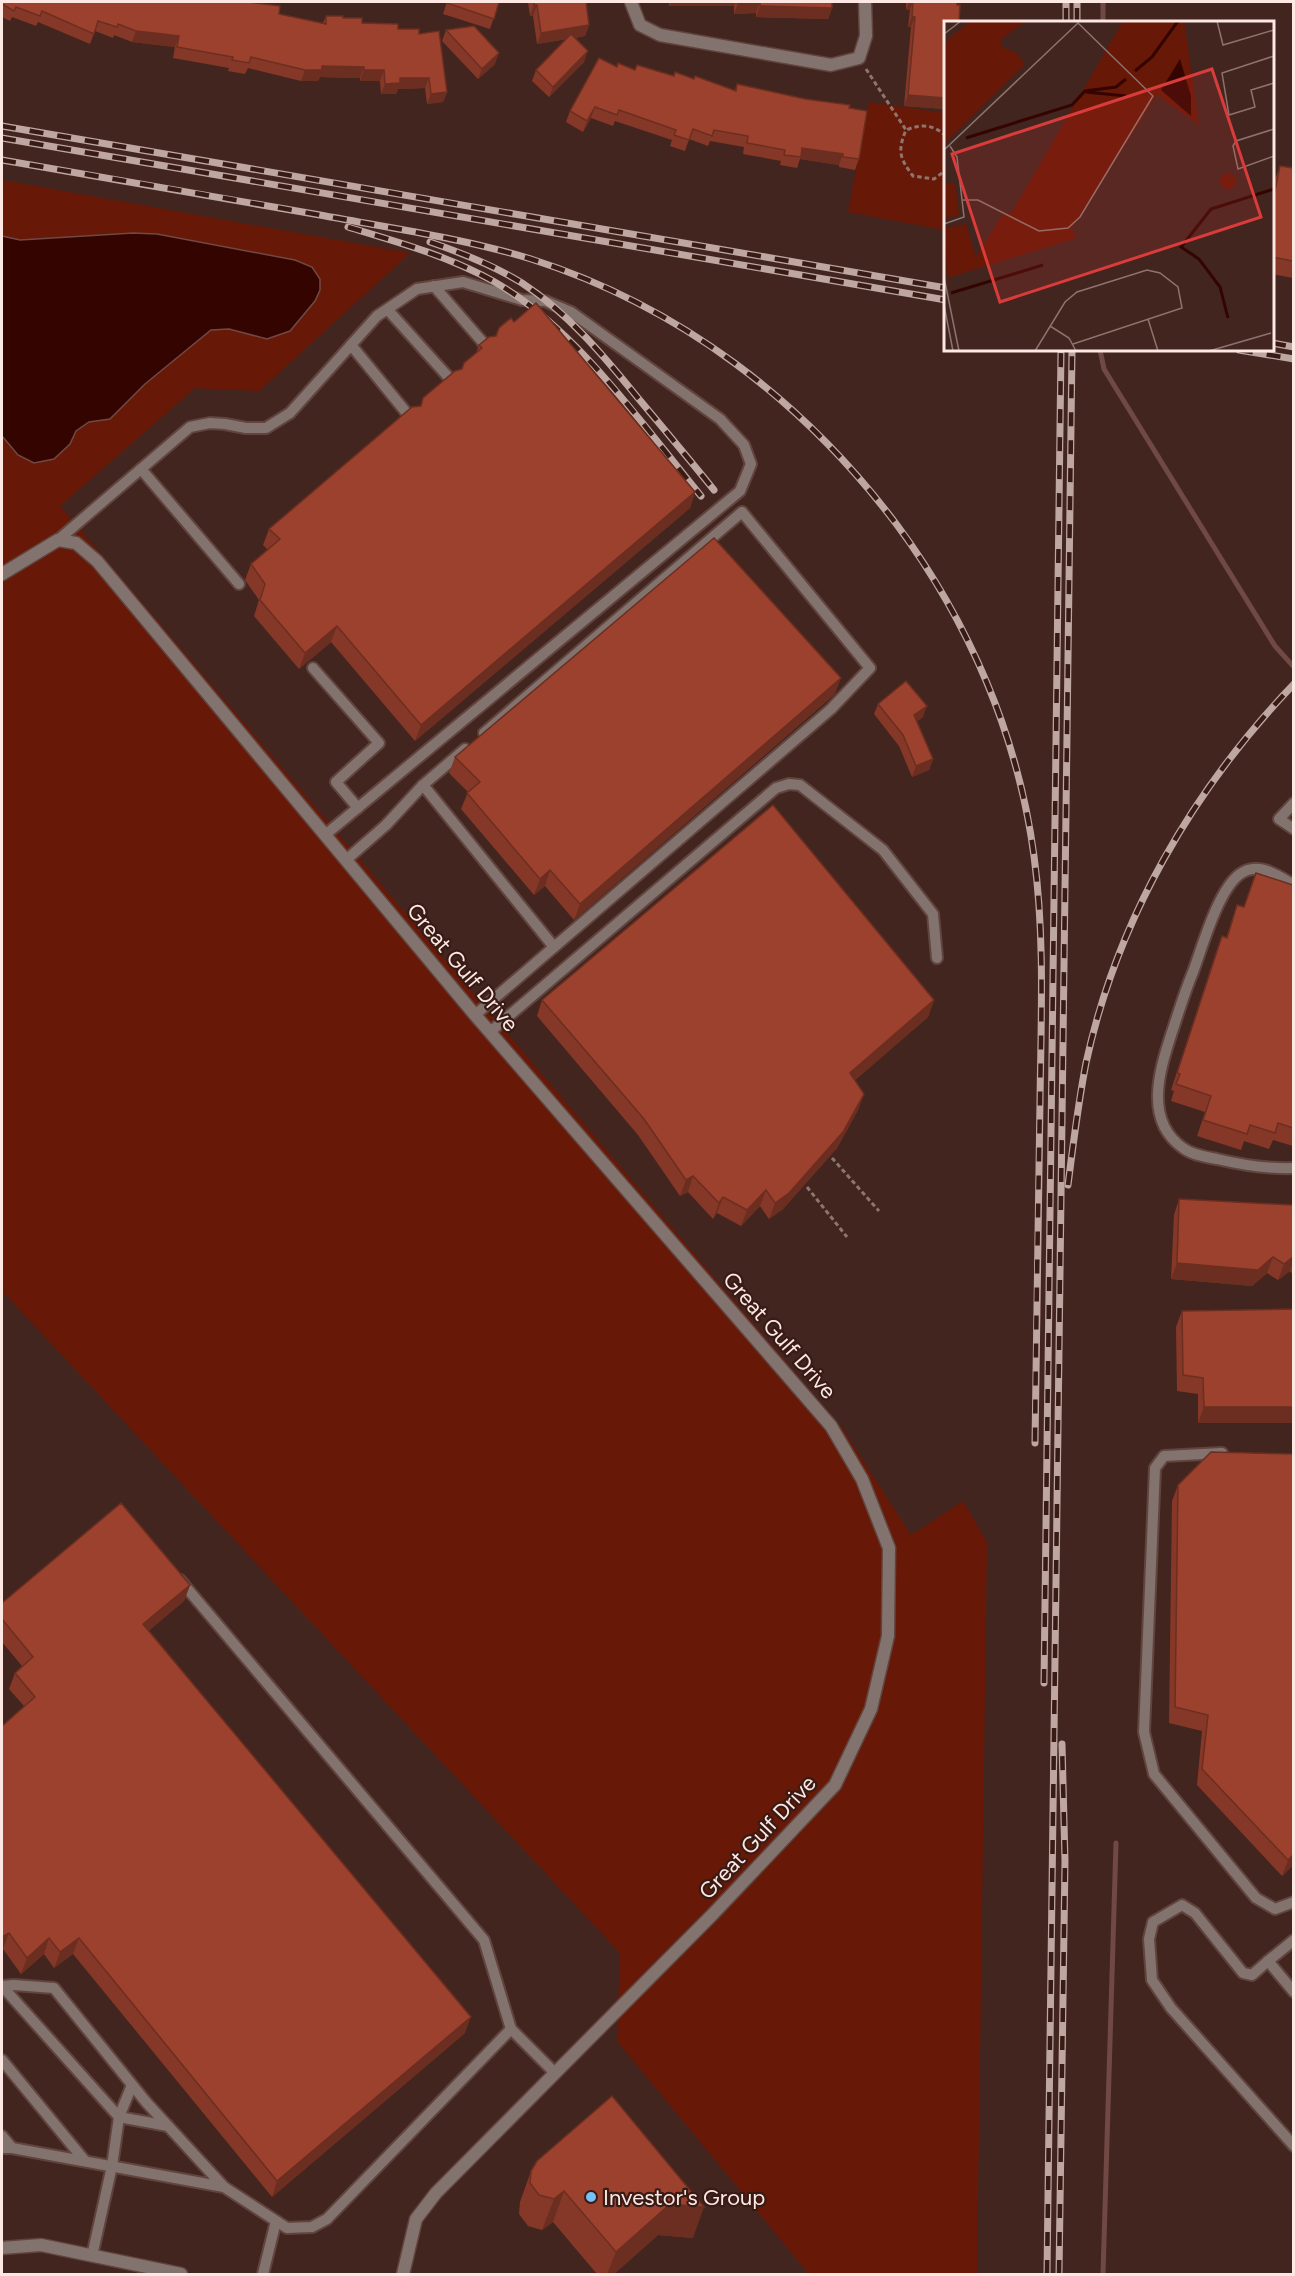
<svg xmlns="http://www.w3.org/2000/svg" width="1295" height="2276" viewBox="0 0 1295 2276" font-family="Figtree,sans-serif">
	<style>
		.green { fill: #681806 }
		.water { fill: #340500; stroke: #704944; stroke-width: 1.5 }
		.lines { fill: none; stroke-linecap: round; stroke-linejoin: round }
		.stream { stroke: #704944; stroke-width: 5 }
		.lane-casing { stroke: #61443e; stroke-width: 14 }
		.street-casing { stroke: #61443e; stroke-width: 15 }
		.path { stroke: #8f756f; stroke-width: 3; stroke-dasharray: 4.5 3; stroke-linecap: butt }
		.lane { stroke: #83736f; stroke-width: 10 }
		.street { stroke: #83736f; stroke-width: 12 }
		.rail-casing { stroke: #bfa7a1; stroke-width: 7 }
		.rail { stroke: #381b15; stroke-width: 4.5; stroke-dasharray: 14; stroke-linecap: butt }
		.wall { fill: #853827 }
		.shaded-wall { fill: #6c2e20 }
		.building { fill: #9b412d; stroke: #6c2e20; stroke-width: 1.5 }
		.poi-dot { fill: #78bff7; stroke: #381b15; stroke-width: 2 }
		.labels { text-anchor: middle; stroke-width: 4.5; stroke-linejoin: round; paint-order: stroke }
		.street-label { font-size: 22px; fill: #fde8e3; stroke: #381b15 }
		.poi-label { font-size: 22px; fill: #fde8e3; stroke: #381b15; text-anchor: start }
		.inset-river { fill: none; stroke: #340500; stroke-width: 3 }
		.inset-road { fill: none; stroke: #8d736d; stroke-width: 1.5 }
		.view { fill: #da3b3b; fill-opacity: 0.15; stroke: #da3b3b; stroke-width: 3 }
		.inset-edge { fill: none; stroke: #fde8e3; stroke-width: 3 }
	</style>
	<rect width="100%" height="100%" fill="#43251f"/>
	<g class="green">
		<path d="M869,102L945,113V230L848,212Z"/>
		<path d="M2,180L410,253L259,391L195,388L60,506L842,1428L911,1535L963,1501L987,1542L977,2274H809L617,2041L620,1953L2,1291Z"/>
	</g>
	<path class="water" d="M133,233L157,234L295,260L312,267L320,279V290L315,301L290,331L267,339L229,329L211,330L145,384L110,419L89,422L76,431L70,444L54,459L34,463L18,455L2,436V236L20,240Z"/>
	<g class="lines">
		<g class="stream">
			<path d="M1103,2V22"/>
			<path d="M1100,350L1104,369L1275,646L1294,667"/>
			<path d="M1103,2274L1116,1843"/>
		</g>
		<defs>
			<g id="lane">
				<path d="M434,286L486,346"/>
				<path d="M388,310L451,380"/>
				<path d="M351,345L410,417"/>
				<path d="M141,469L239,584"/>
				<path d="M58,540L190,427L210,423L225,424L246,428H266L290,413L377,316L417,289L463,282L522,300L545,301L571,312L720,419L744,445L751,464L740,491L325,835"/>
				<path d="M313,668L379,743L336,782L358,808"/>
				<path d="M423,785L554,947"/>
				<path d="M1294,803L1279,819L1294,829"/>
				<path d="M346,860L386,825L423,785L465,749"/>
				<path d="M1294,885C1277,875 1258,861 1240,874C1218,890 1203,945 1193,972C1185,991 1179,1011 1172,1032C1160,1069 1143,1120 1183,1148C1192,1155 1206,1157 1217,1159C1242,1165 1268,1169 1294,1168"/>
				<path d="M475,1015L831,709L870,668L742,512L484,733"/>
				<path d="M490,1032L776,788L789,784L800,785L883,850L933,914L937,958"/>
				<path d="M1222,1453L1164,1456L1155,1468L1144,1732L1154,1774L1256,1898L1275,1909L1294,1902"/>
				<path d="M180,1580L484,1940L511,2029"/>
				<path d="M1294,1940L1268,1961L1294,1992"/>
				<path d="M1268,1961L1252,1975L1243,1973L1195,1913L1182,1905L1153,1922L1149,1939L1152,1980L1171,2008L1294,2146"/>
				<path d="M2,1986L14,1985L54,1988L146,2102L224,2187L12,2148H2"/>
				<path d="M2,1986L119,2117L112,2166L92,2256"/>
				<path d="M2,2060L85,2161"/>
				<path d="M132,2085L119,2117L168,2126"/>
				<path d="M2,2136L12,2148"/>
				<path d="M224,2187L287,2228L312,2227L327,2219L511,2029L555,2073"/>
				<path d="M263,2274L276,2221"/>
			</g>
			<g id="street">
				<path d="M631,2L640,25L660,35L831,65L859,58L866,36L865,2"/>
				<path d="M2,574L58,540L76,543L97,561L475,1015L831,1426L862,1479L889,1548L888,1636L871,1709L835,1785L713,1914L436,2193L416,2219L403,2274"/>
				<path d="M2,2248L41,2245L181,2274"/>
			</g>
		</defs>
		<use href="#lane" class="lane-casing"/>
		<use href="#street" class="street-casing"/>
		<g class="path">
			<path d="M866,69L906,130"/>
			<path d="M946,136C933,124 921,124 906,130C897,151 900,159 913,176L934,179L946,170"/>
			<path d="M832,1158L879,1211"/>
			<path d="M807,1187L847,1237"/>
		</g>
		<use href="#lane" class="lane"/>
		<use href="#street" class="street"/>
		<defs>
			<g id="rail">
				<path d="M1066,22V2"/>
				<path d="M1077,22V2"/>
				<path d="M2,126L946,288"/>
				<path d="M2,138L946,300"/>
				<path d="M2,160C108,178 214,196 320,215C390,228 462,238 531,259C679,306 804,401 897,525C969,622 1018,736 1034,856C1045,937 1041,1019 1040,1101C1038,1215 1036,1329 1035,1443"/>
				<path d="M348,227C398,242 448,256 493,281C576,328 641,423 701,496"/>
				<path d="M430,242C462,253 493,265 522,283C568,313 604,356 638,398C664,429 689,459 714,490"/>
				<path d="M1272,343L1294,347"/>
				<path d="M1239,350L1294,359"/>
				<path d="M1068,1185C1073,1145 1078,1104 1086,1063C1117,920 1193,789 1294,684"/>
				<path d="M1044,1683L1061,350"/>
				<path d="M1047,2274L1072,350"/>
				<path d="M1059,2274L1065,1861L1062,1744"/>
			</g>
		</defs>
		<use href="#rail" class="rail-casing"/>
		<use href="#rail" class="rail"/>
	</g>
	<g class="wall">
		<path d="M2,2L279,14L323,23L326,16L343,18L362,23L419,34L447,92L443,102L427,104L425,88L398,89L396,94H381L380,81H360V78L320,77L318,81H301L248,68L245,74L228,71L229,68L173,58L175,47L132,42L114,35L113,38L95,31L90,44L38,22L36,26L12,17L10,21L2,17Z"/>
		<path d="M447,2H499L490,29L443,14Z"/>
		<path d="M528,2H588L586,6L589,25L585,36L575,38L584,62L549,97L532,81L536,70L567,39L537,44L533,16H530Z"/>
		<path d="M669,2H832V8L828,19L756,17V13L734,14V6H669Z"/>
		<path d="M906,2H957L945,22V109L904,106L911,27H908L910,10L906,9Z"/>
		<path d="M446,30L495,64L478,79L442,41Z"/>
		<path d="M617,67L694,79L735,91L737,84L849,108L859,159L855,170L839,167V165L800,159L797,168L780,165L781,161L743,154L744,147L710,141L708,146L689,139L685,151L670,146L672,140L615,121L613,126L591,118L583,132L566,122L570,111Z"/>
		<path d="M1280,166L1293,168V278L1272,274V190L1274,182Z"/>
		<path d="M514,322L695,492L690,508L415,741L331,642L299,669L254,616L259,600L245,580L251,564L268,550L263,545L269,529L420,406L423,398L462,369L476,353L479,345L496,336Z"/>
		<path d="M835,694L574,920L545,886L534,895L461,809L468,792L449,773L455,757Z"/>
		<path d="M878,704L923,717L917,721L933,759L929,770L912,777L899,746L874,714Z"/>
		<path d="M1293,885V1146L1273,1140L1269,1149L1244,1141L1241,1150L1197,1136L1205,1112L1171,1101L1174,1091L1171,1090L1216,952L1222,936L1226,938L1237,905L1244,907Z"/>
		<path d="M542,1000H934L928,1017L855,1080L864,1094L858,1110L837,1148L783,1209L769,1219L760,1206L741,1226L717,1213L713,1219L688,1192L680,1196L638,1135L537,1016Z"/>
		<path d="M1179,1199L1293,1205V1275L1290,1271L1278,1280L1267,1273L1252,1286L1171,1279L1174,1215Z"/>
		<path d="M1293,1309L1198,1423V1394L1177,1391L1176,1327L1182,1311Z"/>
		<path d="M1178,1485L1293,1865L1282,1876L1197,1785L1202,1731L1169,1723L1172,1501Z"/>
		<path d="M190,1585L184,1601L148,1631L465,2033L272,2197L73,1954L54,1968L44,1954L21,1974L3,1949L24,1706L9,1689L15,1673L22,1666L2,1642V1603Z"/>
		<path d="M531,2171L693,2238L658,2235L614,2274H597L553,2222L542,2230L528,2226L519,2214L520,2202Z"/>
	</g>
	<g class="shaded-wall">
		<path d="M671,2H735L734,6H669Z"/>
		<path d="M760,2L756,13L734,14L738,3Z"/>
		<path d="M909,2H913L910,10L906,9Z"/>
		<path d="M534,5H537L533,16H530Z"/>
		<path d="M760,6L832,8L828,19L756,17Z"/>
		<path d="M912,16L915,17L911,27H908Z"/>
		<path d="M589,25L585,36L537,44L541,33Z"/>
		<path d="M136,31L179,36L175,47L132,42Z"/>
		<path d="M588,51L584,62L549,97L553,87Z"/>
		<path d="M499,53L495,64L478,79L482,69Z"/>
		<path d="M322,66L364,67L360,78L320,77L318,81H301L305,70Z"/>
		<path d="M364,70H384L380,81H360Z"/>
		<path d="M400,78H429L425,88L398,89L396,94H381L385,84Z"/>
		<path d="M447,92L443,102L427,104L431,94Z"/>
		<path d="M908,95L945,98V109L904,106Z"/>
		<path d="M595,107L591,118L583,132L587,121Z"/>
		<path d="M802,148L843,154L839,165L800,159Z"/>
		<path d="M695,492L690,508L415,741L421,725Z"/>
		<path d="M337,626L331,642L299,669L305,653Z"/>
		<path d="M841,678L835,694L574,920L580,904Z"/>
		<path d="M927,706L923,717L911,726L914,715Z"/>
		<path d="M933,759L929,770L912,777L916,766Z"/>
		<path d="M550,870L545,886L534,895L540,879Z"/>
		<path d="M934,1000L928,1017L845,1089L850,1073Z"/>
		<path d="M864,1094L858,1110L837,1148L783,1209L769,1219L775,1203Z"/>
		<path d="M693,1176L688,1192L680,1196L686,1180Z"/>
		<path d="M766,1190L760,1206L741,1226L747,1210Z"/>
		<path d="M723,1197L717,1213L713,1219L719,1203Z"/>
		<path d="M1273,1257L1267,1273L1252,1286L1171,1279L1177,1263Z"/>
		<path d="M1293,1257V1261L1290,1271L1278,1280L1284,1264Z"/>
		<path d="M1204,1407H1293V1423H1198Z"/>
		<path d="M190,1585L184,1601L137,1641L143,1624Z"/>
		<path d="M1293,1855V1865L1282,1876L1288,1860Z"/>
		<path d="M9,1933L3,1949L2,1950V1937Z"/>
		<path d="M49,1938L44,1954L21,1974L27,1958Z"/>
		<path d="M79,1938L73,1954L54,1968L60,1952Z"/>
		<path d="M471,2017L465,2033L272,2197L277,2181Z"/>
		<path d="M564,2191L553,2222L542,2230L554,2199Z"/>
		<path d="M670,2204L704,2207L693,2238L658,2235L614,2274H607L616,2252Z"/>
	</g>
	<g class="building">
		<path d="M2,2H248L280,6L279,14L326,24V16H343V18H362V23L398,24V29H419V34L439,31L447,92L431,94L429,78H400V83L385,84L384,70H364V67L322,66V70H305L251,57L249,63L232,60L233,57L177,47L179,36L136,31L118,24L117,27L98,21L94,34L42,11L40,16L16,7L14,11L2,4Z"/>
		<path d="M447,2H499L494,19L447,3Z"/>
		<path d="M534,2H586L589,25L541,33L537,5H534Z"/>
		<path d="M738,2H832V8L760,6V2L738,3Z"/>
		<path d="M913,2H957V5H960L959,22H945V98L908,95L915,17L912,16Z"/>
		<path d="M474,26L499,53L482,69L446,30Z"/>
		<path d="M571,34L588,51L553,87L536,70Z"/>
		<path d="M599,58L617,67L618,63L635,70L637,65L674,76L675,72L694,79L695,76L736,91L737,84L805,99L850,105L849,108L867,111L859,159L843,157V154L802,148L801,157L784,155L785,150L747,143L748,136L714,130L712,136L693,129L689,140L674,135L676,130L619,110L617,115L595,107L587,121L570,111Z"/>
		<path d="M1280,166L1293,168V261L1272,257V205Z"/>
		<path d="M536,303L695,492L421,725L337,626L305,653L260,600L265,584L251,564L280,539L269,529L412,407L421,406L423,398L455,371L462,369L464,363L482,348L479,345L489,337L496,336L499,328L511,318L514,322Z"/>
		<path d="M714,538L841,678L580,904L550,870L540,879L467,793L480,782L455,757Z"/>
		<path d="M906,681L927,706L914,715L933,759L916,766L903,735L878,704Z"/>
		<path d="M773,805L934,1000L850,1073L864,1094L843,1132L789,1193L775,1203L766,1190L747,1210L723,1197L719,1203L693,1176L686,1180L644,1119L542,1000Z"/>
		<path d="M1256,873L1293,885V1128L1278,1123L1275,1133L1250,1125L1247,1134L1203,1120L1211,1096L1176,1084L1180,1074L1177,1073L1222,936L1227,938L1237,905L1244,907Z"/>
		<path d="M1179,1199L1293,1205V1257L1284,1264L1273,1257L1258,1270L1177,1263Z"/>
		<path d="M1293,1309V1407H1204L1203,1378L1183,1375L1182,1311Z"/>
		<path d="M1211,1452L1293,1454V1855L1288,1860L1202,1769L1208,1715L1175,1707L1178,1485Z"/>
		<path d="M121,1503L190,1585L143,1624L471,2017L277,2181L79,1938L60,1952L49,1938L27,1958L9,1933L2,1937V1726L35,1697L15,1673L33,1657L2,1619V1603Z"/>
		<path d="M612,2096L704,2207L670,2204L616,2252L564,2191L554,2199L539,2195L530,2183L531,2171L537,2161Z"/>
	</g>
	<circle class="poi-dot" cx="591" cy="2197" r="6"/>
	<g class="labels">
		<g class="street-label">
			<text transform="translate(463 967) rotate(50)" y="8">Great Gulf Drive</text>
			<text transform="translate(780 1335) rotate(49)" y="8">Great Gulf Drive</text>
			<text transform="translate(757 1837) rotate(-47)" y="8">Great Gulf Drive</text>
		</g>
		<g class="poi-label">
			<text x="603" y="2205">Investor's Group</text>
		</g>
	</g>
	<g transform="translate(944 21)">
		<rect width="330" height="330" fill="#43251f"/>
		<path d="M26,0H83L58,17L57,26L71,31L81,43L0,123V22ZM179,0H240L255,104L213,74L127,209L132,214L129,218L3,257L0,207L22,203L32,236L58,194L68,191ZM276 160a8 8 0 1 1 16 0a8 8 0 1 1-16 0ZM11,162L15,194L0,197V163Z" fill="#681806"/>
		<path d="M236,38L247,75V95L217,69Z" fill="#340500"/>
		<path class="inset-river" d="M191,50L208,36L234,0M142,71L182,75M22,117L128,84L141,70L172,66L182,58M7,272L99,244M284,297L276,266L255,238L237,226L267,188L330,168"/>
		<path class="inset-road" d="M273,0L279,24L330,9M0,13L17,0M330,35L278,52L285,94L311,86L307,69L330,62M330,108L292,120L289,125L294,148L330,135M0,129L134,2L209,75L136,196L124,207L95,210L34,179H19M0,203L20,196L13,136L6,125M0,256L15,330M0,284L9,330M204,298L214,330M106,305L125,317L132,330M91,330L121,281L133,271L203,249L216,252L234,266L238,287L129,323M265,330L327,312"/>
		<path class="view" d="M268,48L317,196L56,281L8,133Z"/>
		<rect width="330" height="330" class="inset-edge"/>
	</g>
	<rect width="1295" height="2276" fill="none" stroke="#fde8e3" stroke-width="6"/>
</svg>
